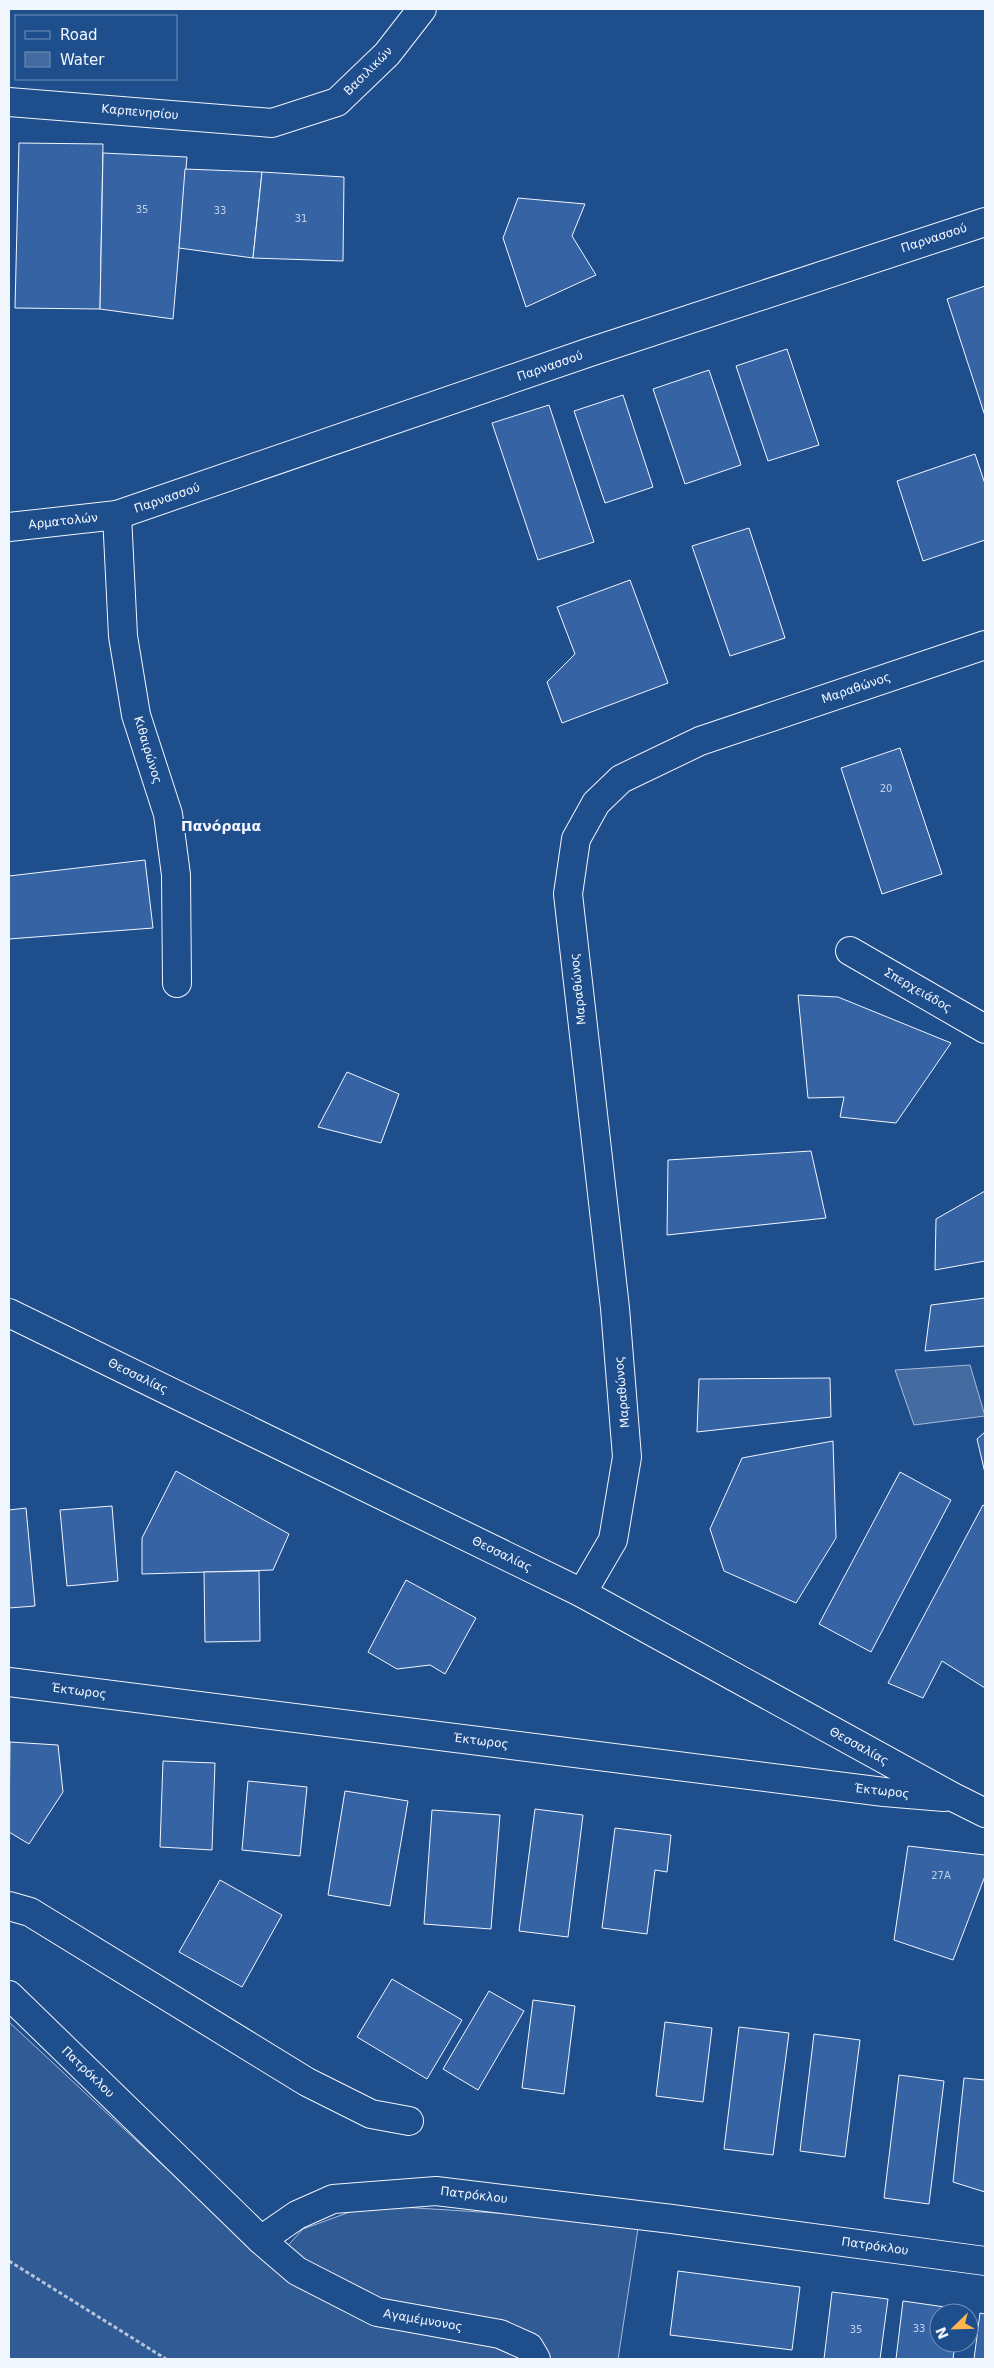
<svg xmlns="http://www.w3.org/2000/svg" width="994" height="2368" viewBox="0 0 994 2368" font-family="'DejaVu Sans',sans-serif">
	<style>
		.built { fill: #305b95; stroke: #a8bbd7 }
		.water { fill: #446ba0; stroke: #a8bbd7 }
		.building { fill: #3563a3; stroke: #f2f6ff }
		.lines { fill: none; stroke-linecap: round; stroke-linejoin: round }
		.street-casing { stroke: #f2f6ff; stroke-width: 30 }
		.path { stroke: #b3c4dc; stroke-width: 3; stroke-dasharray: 4 2.5; stroke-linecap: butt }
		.street { stroke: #1f4e8c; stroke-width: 28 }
		.labels { text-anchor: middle; stroke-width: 4; stroke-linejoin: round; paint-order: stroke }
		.number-label { font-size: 10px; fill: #c3d1e8 }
		.street-label { font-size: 12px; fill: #f2f6ff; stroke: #1f4e8c }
		.neighbourhood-label { font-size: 14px; font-weight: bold; fill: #f2f6ff; stroke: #1f4e8c }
	</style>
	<rect width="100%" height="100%" fill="#1f4e8c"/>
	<path class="built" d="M9,2022L270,2265L303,2229L369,2205L639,2222L618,2359H9Z"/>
	<path class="water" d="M970,1365L985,1416L914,1425L895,1370Z"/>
	<g class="building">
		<path d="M19,143L103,144L100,309L15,308Z"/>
		<path d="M103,153L187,157L173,319L100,309Z"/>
		<path d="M185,169L262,172L253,258L179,248Z"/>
		<path d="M262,172L344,177L343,261L253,258Z"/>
		<path d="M518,198L585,204L572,236L596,275L526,307L503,238Z"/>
		<path d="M985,286V416L947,299Z"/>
		<path d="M787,349L819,445L768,461L736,366Z"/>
		<path d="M709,370L741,465L685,484L653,389Z"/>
		<path d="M623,395L653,487L605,503L574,411Z"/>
		<path d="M549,405L594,542L538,560L492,423Z"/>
		<path d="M975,454L985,484V540L923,561L897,481Z"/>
		<path d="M749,528L785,638L730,656L692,546Z"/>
		<path d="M630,580L668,683L562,723L547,682L575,654L557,607Z"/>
		<path d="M900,748L942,874L882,894L841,768Z"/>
		<path d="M145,860L153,928L9,939V876Z"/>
		<path d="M798,995L838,997L951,1043L896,1123L840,1117L844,1097L808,1098Z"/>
		<path d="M347,1072L399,1094L381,1143L318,1127Z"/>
		<path d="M811,1151L826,1218L667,1235L668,1160Z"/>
		<path d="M985,1191V1261L935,1270L936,1219Z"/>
		<path d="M985,1298V1346L925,1351L931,1305Z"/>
		<path d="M830,1378L831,1417L697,1432L699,1379Z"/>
		<path d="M985,1432V1473L977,1439Z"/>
		<path d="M833,1441L836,1538L796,1603L724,1571L710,1529L742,1458Z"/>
		<path d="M176,1471L289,1534L273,1570L142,1574V1538Z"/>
		<path d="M900,1472L951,1500L871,1652L819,1624Z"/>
		<path d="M983,1505L985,1506V1688L942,1661L923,1698L888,1683Z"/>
		<path d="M112,1506L118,1581L67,1586L60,1510Z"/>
		<path d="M26,1508L35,1606L9,1608V1510Z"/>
		<path d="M259,1571L260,1641L205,1642L204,1572Z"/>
		<path d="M406,1580L476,1618L445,1674L430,1665L397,1669L368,1652Z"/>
		<path d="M10,1742L58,1745L63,1792L29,1844L9,1832Z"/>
		<path d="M163,1761L215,1763L212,1850L160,1847Z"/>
		<path d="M248,1781L307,1787L300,1856L242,1850Z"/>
		<path d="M345,1791L408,1801L390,1906L328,1895Z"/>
		<path d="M535,1809L583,1815L568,1937L519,1931Z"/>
		<path d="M432,1810L500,1815L491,1929L424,1924Z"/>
		<path d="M615,1828L671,1835L667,1872L655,1870L647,1934L602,1928Z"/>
		<path d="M908,1846L985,1855V1876L953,1960L894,1940Z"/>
		<path d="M220,1880L282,1915L242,1987L179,1952Z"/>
		<path d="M392,1979L462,2020L427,2079L357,2037Z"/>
		<path d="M489,1991L524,2011L478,2090L443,2069Z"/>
		<path d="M533,2000L575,2006L564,2094L522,2088Z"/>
		<path d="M665,2022L712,2028L703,2102L656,2096Z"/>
		<path d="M739,2027L789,2033L773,2155L724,2149Z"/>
		<path d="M814,2034L860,2040L845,2157L800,2151Z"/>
		<path d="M899,2075L944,2081L929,2204L884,2198Z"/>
		<path d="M964,2078L985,2080V2192L953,2182Z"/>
		<path d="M678,2271L800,2287L792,2350L670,2335Z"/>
		<path d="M832,2292L888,2299L880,2359H824Z"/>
		<path d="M903,2301L959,2309V2313H939V2343H955L953,2359H896Z"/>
		<path d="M980,2313L985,2314V2359H974Z"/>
	</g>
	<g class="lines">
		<defs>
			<g id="street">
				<path d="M9,102L272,123L337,102L387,54L422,9"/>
				<path d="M117,515L123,636L136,715L168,814L176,875L177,983"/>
				<path d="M9,527L117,515L590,352L985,222"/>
				<path d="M850,951L985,1029"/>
				<path d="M9,1313L582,1593L953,1797L985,1813"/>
				<path d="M582,1593L613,1540L627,1457L615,1308L568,894L576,839L596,803L621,779L700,741L985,645"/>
				<path d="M9,1682L884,1792L944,1797"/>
				<path d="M9,1906L30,1912L307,2082L371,2114L409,2121"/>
				<path d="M9,1995L261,2240L297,2271L377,2312L500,2334L529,2347L536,2359"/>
				<path d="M261,2240L297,2215L333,2199L436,2191L672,2219L985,2261"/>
			</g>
		</defs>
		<use href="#street" class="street-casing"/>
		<path class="path" d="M9,2261L166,2359"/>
		<use href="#street" class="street"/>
	</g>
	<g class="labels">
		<g class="number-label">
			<text x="142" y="213">35</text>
			<text x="220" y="214">33</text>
			<text x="301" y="222">31</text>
			<text x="886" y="792">20</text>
			<text x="941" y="1879">27Α</text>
			<text x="919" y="2332">33</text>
			<text x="856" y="2333">35</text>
		</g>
		<g class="street-label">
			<text transform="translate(368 71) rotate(-45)" y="4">Βασιλικών</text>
			<text transform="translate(140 112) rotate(5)" y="4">Καρπενησίου</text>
			<text transform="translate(934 238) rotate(-18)" y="4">Παρνασσού</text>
			<text transform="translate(550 366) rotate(-19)" y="4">Παρνασσού</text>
			<text transform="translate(167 498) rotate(-19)" y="4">Παρνασσού</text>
			<text transform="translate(63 521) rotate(-6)" y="4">Αρματολών</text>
			<text transform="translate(856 688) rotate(-19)" y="4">Μαραθώνος</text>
			<text transform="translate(148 750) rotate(73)" y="4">Κιθαιρώνος</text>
			<text transform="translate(578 989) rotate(-96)" y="4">Μαραθώνος</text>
			<text transform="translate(918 990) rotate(30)" y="4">Σπερχειάδος</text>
			<text transform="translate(138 1376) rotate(26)" y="4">Θεσσαλίας</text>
			<text transform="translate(622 1392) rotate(-95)" y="4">Μαραθώνος</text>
			<text transform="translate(502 1554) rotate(26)" y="4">Θεσσαλίας</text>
			<text transform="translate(79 1691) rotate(7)" y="4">Έκτωρος</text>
			<text transform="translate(481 1741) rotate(7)" y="4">Έκτωρος</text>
			<text transform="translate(859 1746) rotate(29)" y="4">Θεσσαλίας</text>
			<text transform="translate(882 1791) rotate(6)" y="4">Έκτωρος</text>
			<text transform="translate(88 2072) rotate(44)" y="4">Πατρόκλου</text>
			<text transform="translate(474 2195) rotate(7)" y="4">Πατρόκλου</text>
			<text transform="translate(875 2246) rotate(8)" y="4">Πατρόκλου</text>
			<text transform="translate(423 2320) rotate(10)" y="4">Αγαμέμνονος</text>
		</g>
		<g class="neighbourhood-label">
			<text x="221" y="831">Πανόραμα</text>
		</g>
	</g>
	<rect width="994" height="2368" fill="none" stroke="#f2f6ff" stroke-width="20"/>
	<rect x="15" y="15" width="162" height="65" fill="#1f4e8c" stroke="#7391ba"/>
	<rect x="25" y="31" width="25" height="8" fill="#1f4e8c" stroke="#7391ba"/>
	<text x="60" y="40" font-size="15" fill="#f2f6ff">Road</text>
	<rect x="25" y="52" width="25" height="15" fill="#446ba0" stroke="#7391ba"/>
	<text x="60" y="65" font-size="15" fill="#f2f6ff">Water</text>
	<g transform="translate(954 2328) rotate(247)"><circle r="24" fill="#1f4e8c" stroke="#7391ba"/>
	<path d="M0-4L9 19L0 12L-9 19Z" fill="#ffb74d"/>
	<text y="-8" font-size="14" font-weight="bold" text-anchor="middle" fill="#f2f6ff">N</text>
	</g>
</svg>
